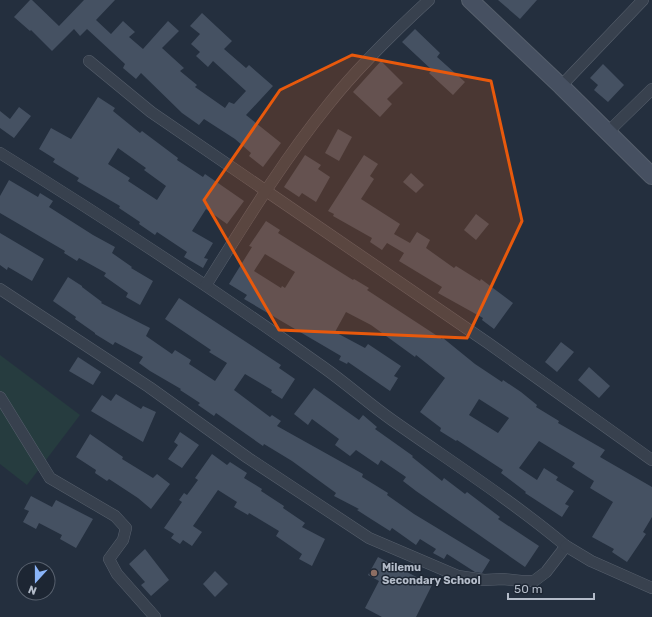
<svg xmlns="http://www.w3.org/2000/svg" width="652" height="617" viewBox="0 0 652 617" font-family="Rubik,sans-serif">
	<style>
		.green { fill: #263c3f }
		.building { fill: #455162; fill-rule: evenodd }
		.lines { fill: none; stroke-linecap: round; stroke-linejoin: round }
		.street-casing { stroke: #565f6c; stroke-width: 12 }
		.secondary-casing { stroke: #565f6c; stroke-width: 18 }
		.street { stroke: #38414e; stroke-width: 11 }
		.secondary { stroke: #465061; stroke-width: 16 }
		.marked { fill: #e8590c; fill-opacity: 0.2; stroke: #e8590c; stroke-width: 3; stroke-linejoin: round }
		.education-dot { fill: #8d6e63; stroke: #1d2633; stroke-width: 1.5 }
		.labels { text-anchor: middle; stroke-width: 3; stroke-linejoin: round; paint-order: stroke }
		.poi-label { font-size: 11px; font-weight: bold; fill: #b4bcc9; stroke: #1d2633; text-anchor: start }
	</style>
	<rect width="100%" height="100%" fill="#242f3e"/>
	<path class="green" d="M0,355L80,415L27,485L0,464Z"/>
	<g class="building">
		<path d="M30,0H32L59,26L84,0H115L96,20L111,34L123,21L135,32L129,37L143,49L168,21L179,31L162,48L184,68L180,71L197,85L195,87L225,108L229,102L234,104L246,91L213,61L208,67L196,56L200,52L191,44L200,34L190,26L202,13L232,41L224,49L246,68L249,65L273,86L246,115L281,143L263,167L249,156L251,153L235,139L204,119L199,125L182,113L141,73L136,79L123,68L125,64L87,29L80,36L74,29L52,51L31,30L30,31L14,17Z"/>
		<path d="M498,0H537L520,19Z"/>
		<path d="M415,29L440,53L437,57L465,82L453,95L429,73L432,70L402,42Z"/>
		<path d="M381,61L403,83L387,99L392,104L380,117L353,92Z"/>
		<path d="M603,64L624,85L608,102L594,90L598,85L590,78Z"/>
		<path d="M98,97L115,108L113,111L140,133L142,131L178,158L177,160L203,177L205,174L244,201L227,224L206,209L192,231L213,243L204,258L208,259L203,268L184,257L187,252L157,232L155,235L139,224L140,222L119,208L120,206L77,181L79,178L53,162L55,159L39,149L51,128L71,139ZM118,148L146,168L144,170L166,186L157,200L128,181L130,178L108,164Z"/>
		<path d="M19,107L31,116L14,138L0,128V111L10,119Z"/>
		<path d="M338,129L352,137L339,161L325,153Z"/>
		<path d="M305,155L321,165L318,169L330,177L316,202L302,193L299,197L284,187Z"/>
		<path d="M364,155L378,164L370,176L374,179L361,199L400,224L394,234L410,243L417,232L430,240L426,248L454,268L456,266L480,281L481,279L513,303L494,329L482,320L483,318L438,293L442,287L399,261L404,253L387,243L382,250L370,242L372,238L333,216L334,214L328,211Z"/>
		<path d="M411,173L424,185L416,193L403,182Z"/>
		<path d="M9,180L38,197L40,193L53,201L49,207L93,235L115,247L112,253L132,267L131,268L153,281L140,305L126,297L128,293L104,276L106,273L79,258L77,261L64,253L65,251L0,213V196Z"/>
		<path d="M476,214L489,224L476,240L464,230Z"/>
		<path d="M266,221L280,230L278,233L353,280L354,279L369,288L367,290L442,339L443,338L475,364L502,382L503,380L521,392L537,405L536,407L559,421L558,423L605,450L600,457L652,487V517L643,532L646,534L627,562L612,552L614,549L592,537L613,502L590,488L594,481L572,467L575,463L539,441L519,468L537,480L544,468L558,477L556,480L574,491L565,504L569,506L562,517L525,493L526,492L501,473L503,470L457,440L456,441L440,431L441,428L420,412L445,378L416,355L415,357L371,325L346,312L335,332L365,348L368,344L401,366L394,376L398,378L390,391L348,362L347,364L339,360L341,356L244,299L247,295L229,284L252,247L249,246ZM265,254L295,272L285,288L282,286L281,288L254,271ZM479,399L509,418L498,433L469,415Z"/>
		<path d="M0,233L44,259L32,281L8,267L7,270L0,265Z"/>
		<path d="M68,277L82,286V287L102,302L101,303L150,328L146,336L172,354L175,350L191,360L189,364L215,381L227,363L209,352L211,350L165,319L179,298L281,365L279,368L295,379L282,399L271,392L272,390L245,374L234,390L270,417L272,415L281,421L277,426L363,474L362,477L388,493L387,495L414,514L490,560L482,573L475,572L447,554L444,559L433,553L436,549L420,539L416,545L392,528L390,531L371,519L357,510L359,509L334,496L336,493L292,461L264,444L263,446L216,413L214,416L198,405L200,403L180,390L181,389L150,371L139,363L143,357L115,342L113,345L95,334V333L75,319L76,317L53,301Z"/>
		<path d="M561,342L574,352L557,372L545,362Z"/>
		<path d="M78,357L101,372L93,385L69,371Z"/>
		<path d="M589,367L610,386L599,398L578,380Z"/>
		<path d="M314,388L359,420L363,415L377,427L375,429L413,456L412,457L442,481L444,478L465,494L467,492L500,517L498,519L539,546L525,567L416,491L403,481L406,477L381,460L378,465L356,450L350,456L335,445L339,439L312,419L308,425L294,414Z"/>
		<path d="M116,394L141,409L143,406L156,412L143,442L91,411L102,395L111,401Z"/>
		<path d="M180,432L199,445L182,468L168,459L178,445L174,442Z"/>
		<path d="M90,434L123,457L122,459L153,478L157,474L170,484L151,509L138,498L109,479L107,481L95,473L96,470L76,457Z"/>
		<path d="M212,454L227,465L230,462L247,473L244,478L262,489L261,491L284,506L283,508L305,523L302,527L325,539L312,566L299,559L302,554L276,536L279,531L249,513L248,515L234,507L237,502L218,490L193,526L202,532L192,546L183,540L180,544L171,538L174,534L164,528L182,502L179,500L184,493L187,495L198,480L195,478Z"/>
		<path d="M31,496L52,507L56,500L93,519L76,548L60,539L62,535L39,523L36,529L23,522L29,511L24,509Z"/>
		<path d="M145,549L169,580L151,596L141,585L145,582L129,564Z"/>
		<path d="M378,557L432,585L416,617H382L365,608L379,581L368,575Z"/>
		<path d="M215,571L228,584L215,597L203,584Z"/>
	</g>
	<g class="lines">
		<defs>
			<g id="street">
				<path d="M89,61L151,112L488,343L652,460"/>
				<path d="M561,86L643,0"/>
				<path d="M607,133L652,89"/>
				<path d="M0,153C110,221 218,292 323,367C347,384 368,403 392,420C450,461 511,500 566,546L546,572L534,581H521L503,579L484,580L458,576L369,538L248,458L149,387L0,289"/>
				<path d="M206,285C245,223 282,162 328,105C358,67 393,33 429,0"/>
				<path d="M0,397L50,478L115,516L126,528L123,540L109,559L117,574L155,617"/>
				<path d="M566,546L591,561L652,588"/>
			</g>
			<path id="secondary" d="M470,0L561,86L652,176"/>
		</defs>
		<use href="#street" class="street-casing"/>
		<use href="#secondary" class="secondary-casing"/>
		<use href="#street" class="street"/>
		<use href="#secondary" class="secondary"/>
	</g>
	<path class="marked" d="M352,55L491,81L522,221L467,338L279,330L204,200L280,90Z"/>
	<circle class="education-dot" cx="374" cy="573" r="4"/>
	<g class="labels">
		<g class="poi-label">
			<text x="382" y="571">Milemu<tspan x="382" dy="13">Secondary School</tspan></text>
		</g>
	</g>
	<g transform="translate(36 581) rotate(201)"><circle r="19" fill="#1d2633" stroke="#59626f"/>
	<path d="M0-3L7 15L0 10L-7 15Z" fill="#8ab4f8"/>
	<text y="-6" font-size="11" font-weight="bold" text-anchor="middle" fill="#b4bcc9">N</text>
	</g>
	<path d="M508 593v6h86v-6" fill="none" stroke="#b4bcc9" stroke-width="2"/>
	<text x="514" y="593" font-size="12" fill="#b4bcc9" stroke="#1d2633" stroke-width="3" paint-order="stroke">50 m</text>
</svg>
